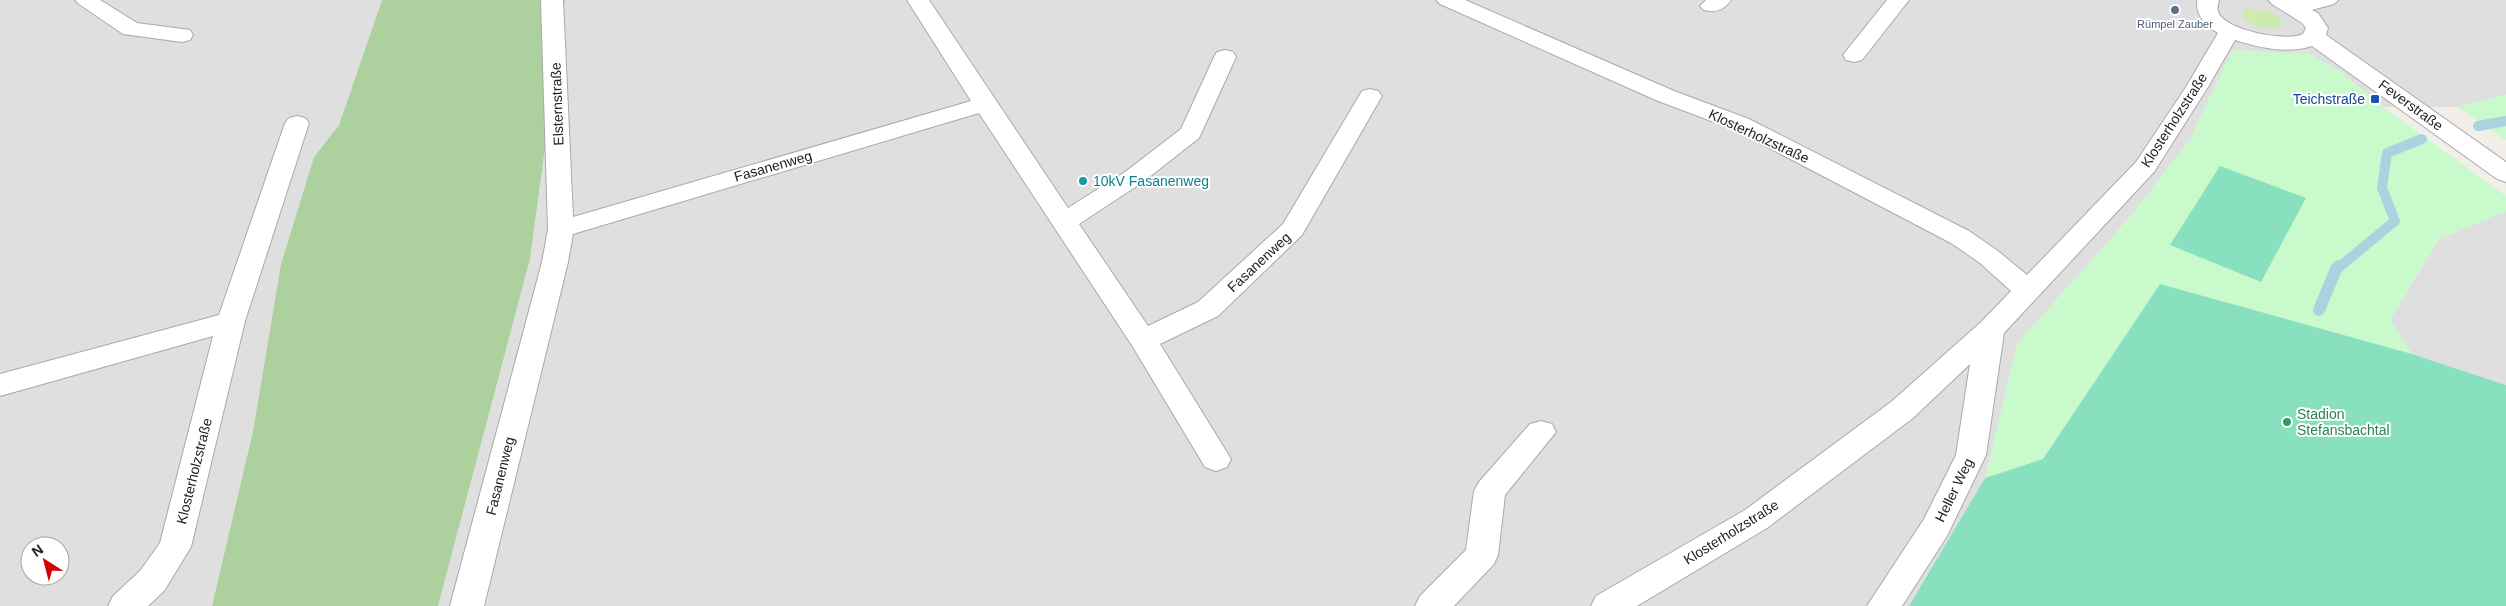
<svg xmlns="http://www.w3.org/2000/svg" width="2506" height="606" viewBox="0 0 2506 606" font-family="Arial,sans-serif">
	<style>
		.residential { fill: #e0dfdf; fill-rule: evenodd }
		.grass { fill: #cdebb0 }
		.forest { fill: #add19e }
		.park { fill: #c8facc }
		.pitch { fill: #88e0be }
		.lines { fill: none; stroke-linecap: round; stroke-linejoin: round }
		.stream-far1 { stroke: #aad3df; stroke-width: 10 }
		.stream { stroke: #aad3df; stroke-width: 12 }
		.minor-casing { stroke: #a9a9a9; stroke-width: 2 }
		.minor { fill: #fff; fill-rule: evenodd }
		.service-dot { fill: #5c6f8a; stroke: #fff; stroke-width: 2 }
		.transit-dot { fill: #1a4fb4; stroke: #fff; stroke-width: 2 }
		.culture-dot { fill: #0f9aa8; stroke: #fff; stroke-width: 2 }
		.leisure-dot { fill: #2e9e5b; stroke: #fff; stroke-width: 2 }
		.labels { text-anchor: middle; stroke-width: 4; stroke-linejoin: round; paint-order: stroke }
		.far-service-label { font-size: 11px; fill: #4e5e75; stroke: #fff }
		.transit-label { font-size: 14px; fill: #164399; stroke: #fff; text-anchor: end }
		.street-label { font-size: 14px; fill: #222; stroke: #fff }
		.culture-label { font-size: 14px; fill: #0d838f; stroke: #fff; text-anchor: start }
		.leisure-label { font-size: 14px; fill: #27864d; stroke: #fff; text-anchor: start }
	</style>
	<rect width="100%" height="100%" fill="#f2efe9"/>
	<g class="residential">
		<path d="M0,0H382L339,125L314,157L281,264L253,431L212,606H0ZM30,546H60V576H30Z"/>
		<path d="M565,0H2506V95L2457,107H2383L2340,71L2233,50L2189,141L2130,217L2018,343L1985,478L1909,606H438L530,259Z"/>
		<path d="M2506,211V385L2412,354L2390,320L2439,239Z"/>
	</g>
	<path class="grass" d="M2250,9C2262,9 2281,11 2283,25C2271,33 2251,26 2242,16L2244,10Z"/>
	<path class="forest" d="M382,0H565L530,259L438,606H212L253,431L281,264L314,157L339,125Z"/>
	<g class="park">
		<path d="M2233,50L2310,54L2340,71L2383,107L2506,196V211L2439,239L2390,320L2412,354L2160,284L2043,459L1985,478L2018,343L2130,217L2189,141Z"/>
		<path d="M2506,95V140L2457,107Z"/>
	</g>
	<g class="pitch">
		<path d="M2220,166L2306,198L2261,282L2170,245Z"/>
		<path d="M2160,284L2412,354L2506,385V606H1909L1985,478L2043,459Z"/>
	</g>
	<g class="lines">
		<g class="stream-far1">
			<path d="M2478,126L2506,121"/>
			<path d="M2338,268L2395,221L2382,188L2387,153L2422,139"/>
		</g>
		<path class="stream" d="M2319,310L2336,269L2339,266"/>
		<defs>
			<g id="minor">
				<path d="M75,0H100L137,23L190,30L193,35L190,40L182,42L123,34L79,4Z"/>
				<path d="M541,0H563L573,217L971,101L907,0H929L1068,208L1125,172L1181,129L1214,57L1217,52L1225,50L1233,52L1236,57L1199,138L1143,182L1079,224L1148,326L1198,302L1283,224L1362,91L1370,89L1378,91L1382,96L1302,235L1218,316L1160,344L1231,459L1227,467L1216,471L1205,467L1133,347L979,113L573,234L568,262L484,606H450L542,262L548,229Z"/>
				<path d="M1436,0H1465L1674,91L1749,119L1969,231L1998,251L2027,275L2136,162L2186,87L2218,33C2204,25 2196,15 2197,0H2219C2218,4 2217,8 2218,12C2226,31 2287,42 2303,34L2306,28L2302,23L2272,4L2268,0H2338L2334,4L2312,10L2318,13L2328,28L2326,35L2506,162V182L2497,179L2312,46C2286,54 2261,48 2235,40L2208,87L2154,172L2004,333L1986,455L1947,536L1902,606H1867L1924,519L1956,455L1970,364L1913,418L1767,528L1637,606H1591L1596,596L1745,510L1891,402L1980,323L2011,291L1980,263L1951,243L1733,129L1658,101L1440,4Z"/>
				<path d="M1706,0H1731C1724,10 1715,13 1704,10L1700,6Z"/>
				<path d="M1887,0H1909L1862,60L1854,62L1846,60L1843,55Z"/>
				<path d="M297,116L305,118L309,123L245,321L191,547L164,591L148,606H108L113,596L140,571L160,543L213,336L0,396V374L219,315L285,123L289,118Z"/>
				<path d="M1541,421L1552,424L1556,432L1505,495L1498,555L1494,564L1454,606H1415L1420,596L1466,550L1474,491L1479,482L1530,424Z"/>
			</g>
		</defs>
		<use href="#minor" class="minor-casing"/>
		<use href="#minor" class="minor"/>
	</g>
	<circle class="service-dot" cx="2175" cy="10" r="5"/>
	<rect class="transit-dot" x="2370" y="94" width="10" height="10" rx="2.5"/>
	<circle class="culture-dot" cx="1083" cy="181" r="5"/>
	<circle class="leisure-dot" cx="2287" cy="422" r="5"/>
	<g class="labels">
		<g class="far-service-label">
			<text x="2175" y="28">Rümpel Zauber</text>
		</g>
		<g class="transit-label">
			<text x="2365" y="104">Teichstraße</text>
		</g>
		<g class="street-label">
			<text transform="translate(557 104) rotate(-92)" y="5">Elsternstraße</text>
			<text transform="translate(2411 105) rotate(36)" y="5">Feverstraße</text>
			<text transform="translate(2174 120) rotate(-57)" y="5">Klosterholzstraße</text>
			<text transform="translate(1759 136) rotate(25)" y="5">Klosterholzstraße</text>
			<text transform="translate(773 166) rotate(-16)" y="5">Fasanenweg</text>
			<text transform="translate(1259 262) rotate(-43)" y="5">Fasanenweg</text>
			<text transform="translate(194 471) rotate(-76)" y="5">Klosterholzstraße</text>
			<text transform="translate(500 476) rotate(-76)" y="5">Fasanenweg</text>
			<text transform="translate(1954 490) rotate(-64)" y="5">Heller Weg</text>
			<text transform="translate(1731 532) rotate(-32)" y="5">Klosterholzstraße</text>
		</g>
		<g class="culture-label">
			<text x="1093" y="186">10kV Fasanenweg</text>
		</g>
		<g class="leisure-label">
			<text x="2297" y="419">Stadion<tspan x="2297" dy="16">Stefansbachtal</tspan></text>
		</g>
	</g>
	<g transform="translate(45 561) rotate(324)"><circle r="24" fill="#ffffff" stroke="#a7a7a7"/>
	<path d="M0-4L9 19L0 12L-9 19Z" fill="#d40000"/>
	<text y="-8" font-size="14" font-weight="bold" text-anchor="middle" fill="#222222">N</text>
	</g>
</svg>
